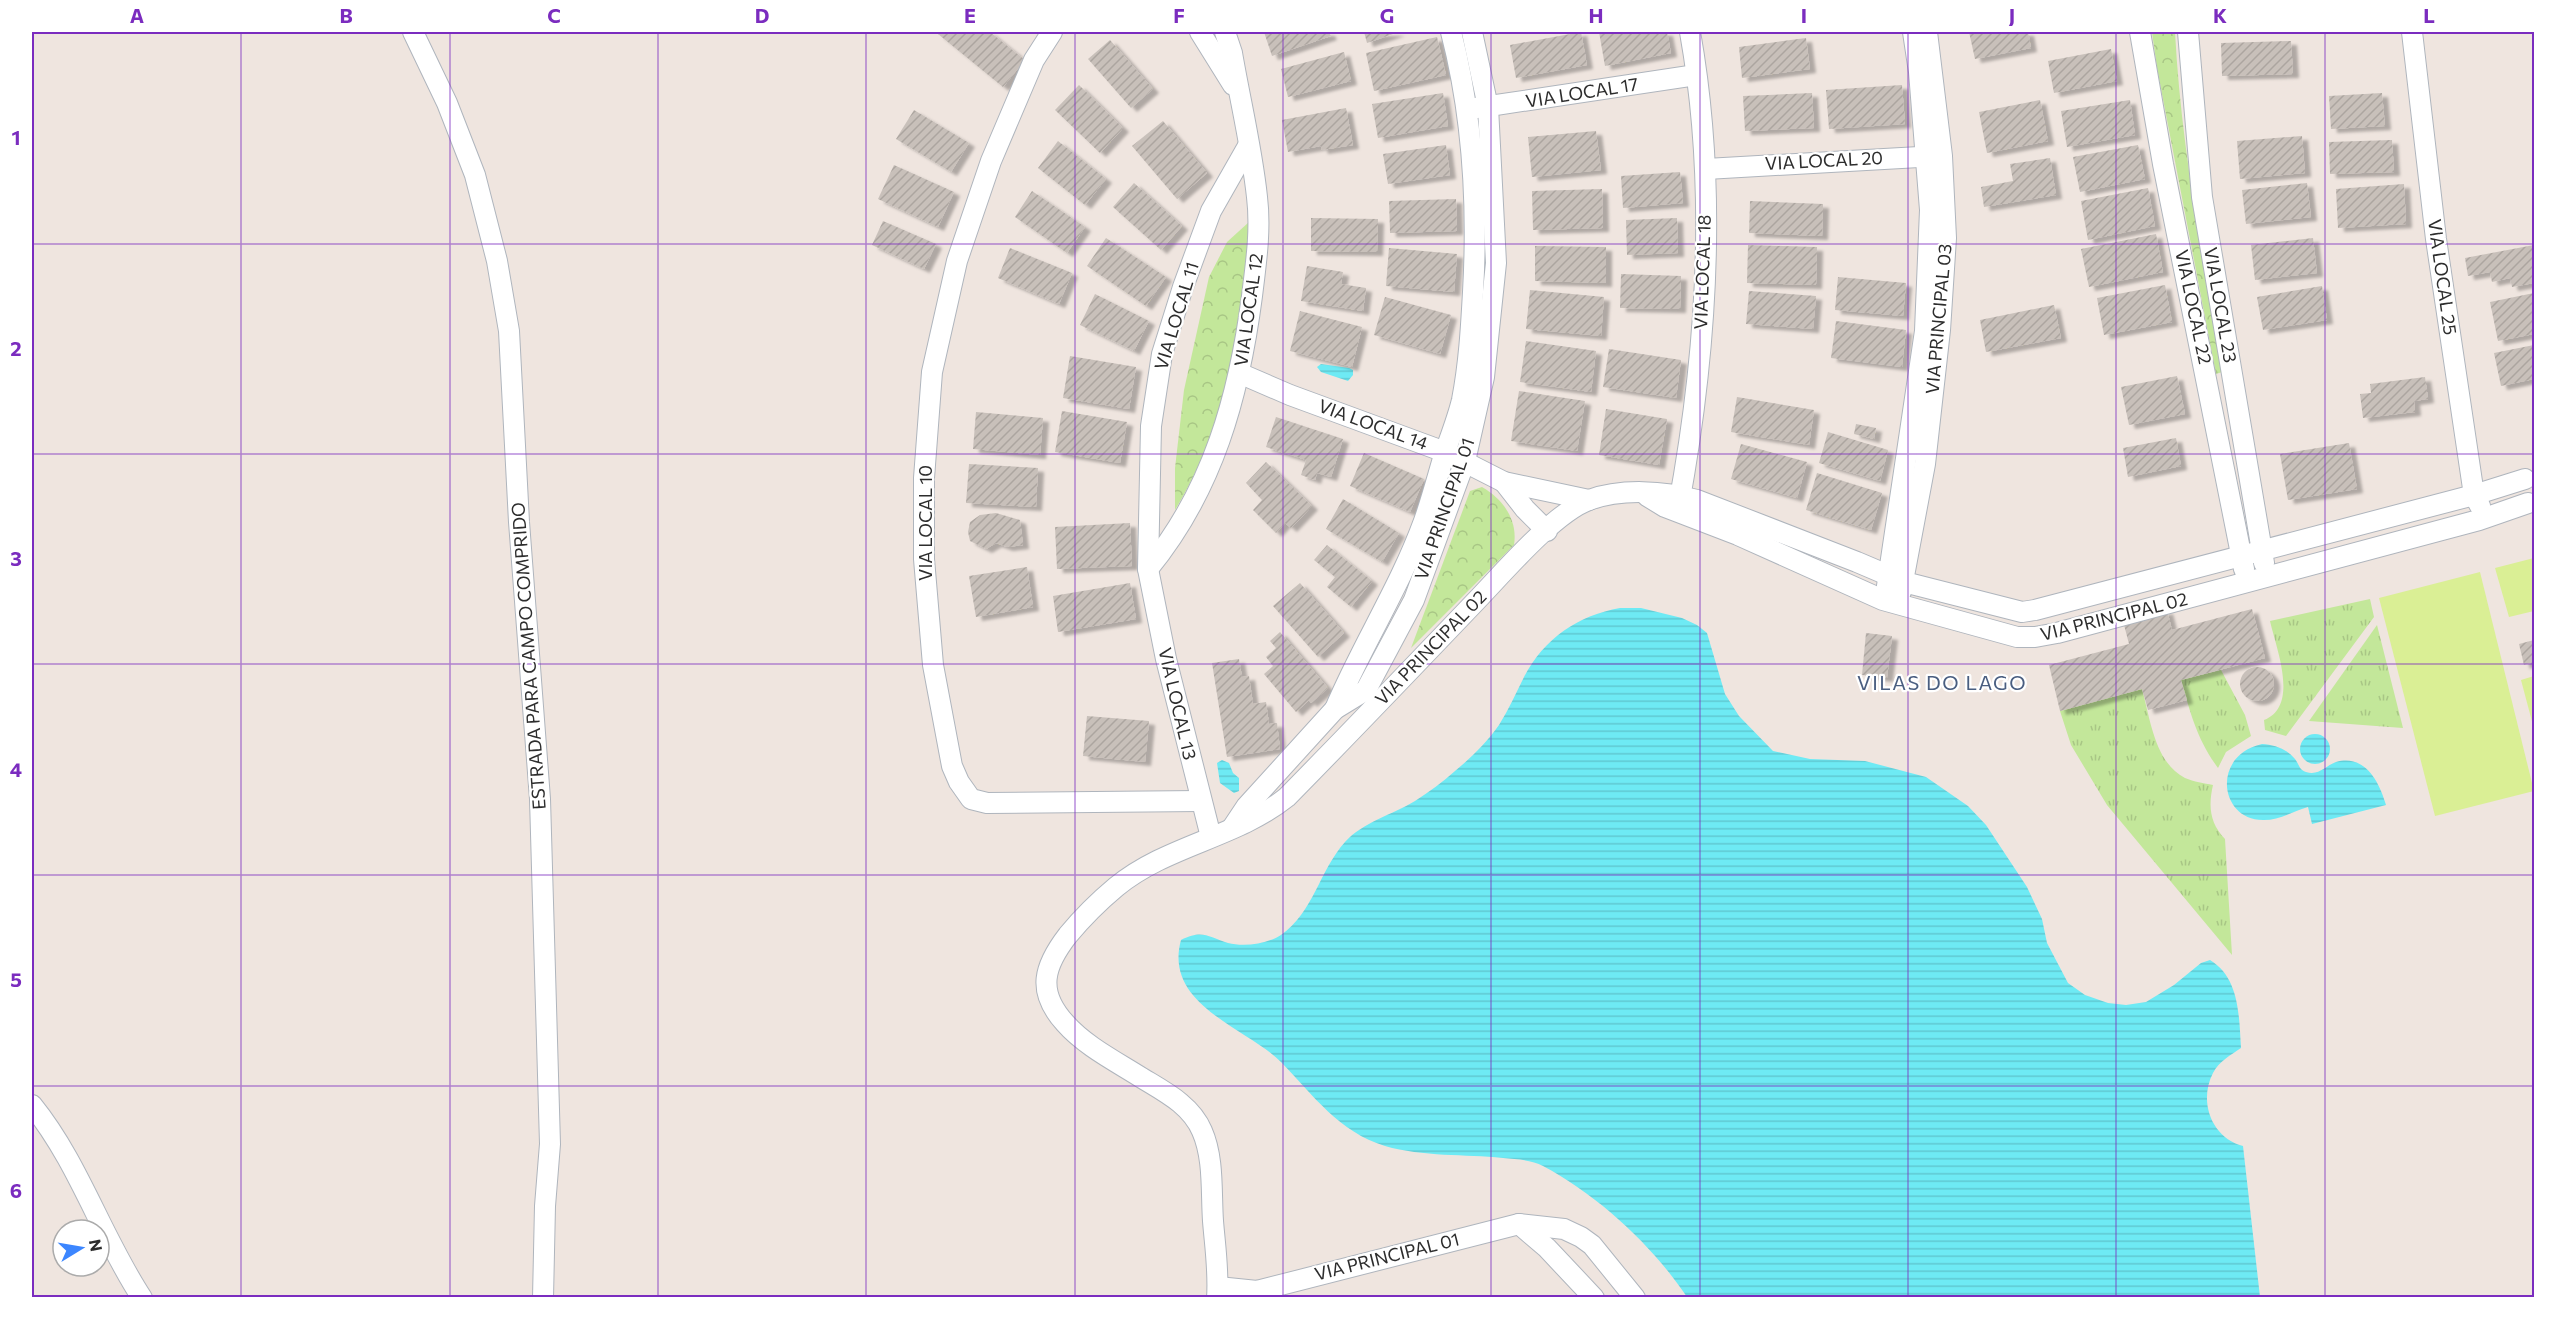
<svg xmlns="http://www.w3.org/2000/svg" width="2566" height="1329" viewBox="0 0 2566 1329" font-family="Commissioner,sans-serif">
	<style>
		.grass { fill: url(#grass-tufts) }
		.park { fill: url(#park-crowns) }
		.pitch { fill: #daef95 }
		.water { fill: url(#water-rules) }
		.building { fill: url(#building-hatch); filter: url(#shadow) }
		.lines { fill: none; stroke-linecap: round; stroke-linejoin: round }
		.minor-casing { stroke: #afb5bd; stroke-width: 22 }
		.minor { stroke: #fff; stroke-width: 20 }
		.grid { fill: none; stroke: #7b2cbf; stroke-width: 1.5; stroke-opacity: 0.55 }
		.labels { text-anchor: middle; stroke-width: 4.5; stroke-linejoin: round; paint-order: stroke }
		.street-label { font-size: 18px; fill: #2d2d2d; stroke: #fff }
		.neighbourhood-label { font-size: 20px; letter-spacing: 1.5px; fill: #4a5e80; stroke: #fff }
		.neatline { fill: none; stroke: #7b2cbf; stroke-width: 2 }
		.grid-label { font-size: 20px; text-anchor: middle; font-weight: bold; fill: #7b2cbf }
	</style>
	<defs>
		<pattern id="grass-tufts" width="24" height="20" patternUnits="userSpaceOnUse" patternTransform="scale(1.5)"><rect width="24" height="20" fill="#c3e79a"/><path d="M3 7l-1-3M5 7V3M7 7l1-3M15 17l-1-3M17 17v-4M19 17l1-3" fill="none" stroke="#a8c685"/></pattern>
		<pattern id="park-crowns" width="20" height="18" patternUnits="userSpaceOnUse" patternTransform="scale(1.5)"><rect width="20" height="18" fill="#c3e79a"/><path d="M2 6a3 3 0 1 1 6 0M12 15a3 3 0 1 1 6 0" fill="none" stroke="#a8c685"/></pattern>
		<pattern id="water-rules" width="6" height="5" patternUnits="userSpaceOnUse" patternTransform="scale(1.5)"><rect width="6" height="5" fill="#6eeaf4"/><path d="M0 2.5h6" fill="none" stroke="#60c9d2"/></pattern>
		<pattern id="building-hatch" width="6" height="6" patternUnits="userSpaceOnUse" patternTransform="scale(1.5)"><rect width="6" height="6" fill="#c8c0ba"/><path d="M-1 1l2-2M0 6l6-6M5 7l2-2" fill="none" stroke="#aca5a0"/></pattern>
		<filter id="shadow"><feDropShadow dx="6" dy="4" stdDeviation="1.5" flood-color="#0004"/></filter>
	</defs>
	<rect width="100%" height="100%" fill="#efe5df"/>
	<g class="grass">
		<path d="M2370,599L2374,617L2286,736L2265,730L2264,720C2300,706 2276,648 2270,621Z"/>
		<path d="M2377,625L2403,728L2309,721Z"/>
		<path d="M2221,670L2245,715L2251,736L2226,752L2218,768C2197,739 2191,715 2181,680Z"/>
		<path d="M2142,689C2150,718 2155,763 2185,778C2194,782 2204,783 2213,785C2208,807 2210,823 2225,839L2232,955L2107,805L2071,745L2060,711Z"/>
	</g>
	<g class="park">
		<path d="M2152,32H2175C2181,146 2203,259 2222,372L2216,374L2157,68Z"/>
		<path d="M1249,222C1245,322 1228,423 1175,510V468L1184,390L1209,277L1227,242Z"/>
		<path d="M1482,487C1503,499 1518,520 1514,545L1411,648L1470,491Z"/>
	</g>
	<g class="pitch">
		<path d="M2534,558V611L2509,617L2495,568Z"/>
		<path d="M2480,572L2534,791L2435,816L2379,598Z"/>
		<path d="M2534,676V729L2521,680Z"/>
	</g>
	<g class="water">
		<path d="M1321,364L1349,368L1353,370V375L1348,381L1321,372L1317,367Z"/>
		<path d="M1620,608H1641L1682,618L1697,625L1707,633L1725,694L1739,716L1773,751L1810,759L1865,761L1926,777L1968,806L1986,825L2027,887L2042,919L2047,943L2068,983L2085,995L2108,1003L2126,1005L2146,1002L2174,985L2201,963L2210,960C2240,978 2239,1017 2241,1048C2231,1055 2219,1061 2213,1073C2198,1102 2212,1138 2243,1146L2260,1297H1687C1652,1245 1599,1196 1543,1166C1532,1160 1516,1159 1503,1158C1465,1154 1423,1157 1385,1146C1339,1132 1313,1095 1281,1062C1247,1028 1163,1005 1181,940C1203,929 1208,937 1228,943C1244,947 1267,944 1281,935C1314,912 1319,871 1345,842C1363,822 1392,815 1415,801C1429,792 1443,782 1455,771C1471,758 1487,742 1499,725C1509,709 1516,693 1524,677C1544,638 1579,615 1620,608Z"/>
		<circle cx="2315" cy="749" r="15"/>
		<path d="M2262,744C2274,745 2286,748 2295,759C2299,764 2299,770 2306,772C2319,776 2325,766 2336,762C2365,754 2379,781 2386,805L2312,824L2308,807C2294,811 2279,820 2264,820C2219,821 2211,755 2262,744Z"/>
		<path d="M1222,760L1229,763L1233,773L1239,778V791L1234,793L1220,783L1217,763Z"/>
	</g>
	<g class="building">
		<path d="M940,32H990L1025,60L1003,87L938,34Z"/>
		<path d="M1264,32H1329L1331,36L1272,56Z"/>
		<path d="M1364,32H1399L1367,43Z"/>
		<path d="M1581,32L1587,65L1516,78L1510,45Z"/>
		<path d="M1599,32H1667L1671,53L1605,66Z"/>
		<path d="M1969,32H2028L2031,48L1975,59Z"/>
		<path d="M1437,37L1446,75L1374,91L1366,53Z"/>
		<path d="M1806,38L1810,69L1742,78L1739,47Z"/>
		<path d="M1110,40L1153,89L1131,108L1088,59Z"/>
		<path d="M2291,41L2293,74L2222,76L2221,43Z"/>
		<path d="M2111,49L2117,81L2054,93L2048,61Z"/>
		<path d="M1344,52L1351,81L1288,97L1281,69Z"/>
		<path d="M1079,85L1123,128L1100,153L1055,110Z"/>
		<path d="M1902,85L1905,124L1829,129L1826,90Z"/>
		<path d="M1443,93L1448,126L1378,138L1372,104Z"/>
		<path d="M1812,93L1814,128L1745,131L1743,96Z"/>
		<path d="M2382,93L2385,126L2331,129L2329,96Z"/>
		<path d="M2040,100L2048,141L1987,153L1979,112Z"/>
		<path d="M2130,100L2135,135L2067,147L2061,111Z"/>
		<path d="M1346,108L1353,145L1322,150L1321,146L1288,152L1282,120Z"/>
		<path d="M914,110L969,143L951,172L896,139Z"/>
		<path d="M1163,121L1207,173L1177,199L1132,146Z"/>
		<path d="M1596,131L1601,170L1532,177L1528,137Z"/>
		<path d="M2302,136L2305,173L2240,179L2237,141Z"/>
		<path d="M2392,140L2394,172L2330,174L2329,142Z"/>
		<path d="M1058,141L1106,179L1085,205L1038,168Z"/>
		<path d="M1446,145L1450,175L1388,184L1383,154Z"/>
		<path d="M2138,145L2145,179L2080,192L2073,157Z"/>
		<path d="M2050,158L2056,195L1984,207L1981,187L2013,181L2010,164Z"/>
		<path d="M894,165L954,192L938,227L878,199Z"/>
		<path d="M1680,172L1683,203L1623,208L1621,176Z"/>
		<path d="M1134,183L1182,226L1161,250L1113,207Z"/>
		<path d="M2307,183L2311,217L2246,224L2242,190Z"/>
		<path d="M2404,184L2406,224L2338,228L2336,189Z"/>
		<path d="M2148,188L2155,226L2088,240L2081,201Z"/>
		<path d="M1602,189L1603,228L1533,230L1532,191Z"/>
		<path d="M1032,191L1085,227L1067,253L1015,217Z"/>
		<path d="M1456,199L1457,231L1390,233L1389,201Z"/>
		<path d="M1750,201L1823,204L1822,236L1749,233Z"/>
		<path d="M1311,218L1378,219L1377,252L1311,251Z"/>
		<path d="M1677,218L1678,253L1627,255L1626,220Z"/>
		<path d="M883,221L936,244L924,269L872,245Z"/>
		<path d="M2156,234L2163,272L2089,287L2081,249Z"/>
		<path d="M1106,238L1166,277L1146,306L1087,266Z"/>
		<path d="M2313,238L2317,273L2255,280L2251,245Z"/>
		<path d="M1748,245L1817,247L1816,285L1747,283Z"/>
		<path d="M2534,245V283L2512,287L2510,278L2492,282L2490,272L2468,276L2465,258Z"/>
		<path d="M1535,246L1606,247V283L1535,281Z"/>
		<path d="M1010,248L1072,273L1059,304L998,278Z"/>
		<path d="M1389,248L1457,254L1454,292L1386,286Z"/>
		<path d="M1307,266L1343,272L1341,284L1366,288L1363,311L1301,301Z"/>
		<path d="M1621,274L1681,276L1680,309L1620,308Z"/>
		<path d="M1838,277L1906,283L1903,316L1835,310Z"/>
		<path d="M2165,285L2172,322L2104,335L2097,298Z"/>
		<path d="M2322,286L2327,320L2263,330L2257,297Z"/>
		<path d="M1530,290L1604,297L1601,336L1526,329Z"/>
		<path d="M1749,291L1816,296L1813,329L1746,324Z"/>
		<path d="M2534,293V334L2498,341L2490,302Z"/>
		<path d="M1095,294L1149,321L1134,351L1080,325Z"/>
		<path d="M1385,297L1451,315L1440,354L1374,335Z"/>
		<path d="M2054,305L2061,338L1986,352L1980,320Z"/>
		<path d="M1300,311L1362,327L1352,367L1290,351Z"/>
		<path d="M1836,321L1906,330L1902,367L1831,358Z"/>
		<path d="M1526,341L1596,351L1591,392L1520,382Z"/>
		<path d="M2534,345V379L2501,386L2494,353Z"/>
		<path d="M1609,349L1681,360L1676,398L1603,387Z"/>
		<path d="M1070,356L1136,367L1129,409L1063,398Z"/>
		<path d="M2177,376L2185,414L2129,425L2121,387Z"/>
		<path d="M2425,377L2428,399L2414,401L2415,412L2363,418L2360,394L2371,393L2370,384Z"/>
		<path d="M1519,391L1585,401L1577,451L1511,441Z"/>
		<path d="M1737,397L1814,410L1809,445L1731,432Z"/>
		<path d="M1606,409L1667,419L1659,465L1599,455Z"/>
		<path d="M1062,411L1127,422L1120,463L1055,452Z"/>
		<path d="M976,412L1043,418L1040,455L973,449Z"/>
		<path d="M1276,417L1343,439L1331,477L1317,473L1315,480L1301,475L1306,460L1266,447Z"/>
		<path d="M1856,424L1876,428L1874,439L1854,434Z"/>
		<path d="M1828,432L1888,450L1880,481L1819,463Z"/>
		<path d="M2176,438L2181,466L2128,477L2123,448Z"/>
		<path d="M2349,443L2357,489L2288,500L2280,454Z"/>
		<path d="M1741,444L1807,462L1797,498L1731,479Z"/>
		<path d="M1364,453L1424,479L1410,512L1350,486Z"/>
		<path d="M1266,462L1312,506L1291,528L1285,523L1276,533L1253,510L1262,500L1246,483Z"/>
		<path d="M969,464L1038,468L1036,507L966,503Z"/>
		<path d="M1817,473L1882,493L1871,530L1806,510Z"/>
		<path d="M1343,499L1399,533L1382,562L1326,529Z"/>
		<path d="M996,513L1020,520L1023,545L1007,547L996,543L986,549L970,541L968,532L970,522L980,515Z"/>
		<path d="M1130,523L1132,566L1057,569L1055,527Z"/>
		<path d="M1327,545L1372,581L1351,607L1327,587L1335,577L1314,560Z"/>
		<path d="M1027,567L1033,607L976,617L969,576Z"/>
		<path d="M1130,583L1136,619L1058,632L1053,596Z"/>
		<path d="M1300,583L1344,633L1318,657L1273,606Z"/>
		<path d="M2252,609L2265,658L2181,680L2187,700L2148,710L2142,689L2060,711L2049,665L2129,644L2123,621L2167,610L2172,630Z"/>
		<path d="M1280,632L1328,688L1311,703L1309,700L1296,712L1264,674L1273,666L1266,657L1276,648L1270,641Z"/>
		<path d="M1866,633L1892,636L1887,678L1862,675Z"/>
		<path d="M2534,640V662L2524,665L2519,644Z"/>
		<path d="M1239,659L1242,677L1249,676L1253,704L1266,702L1269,724L1277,723L1280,749L1227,757L1212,663Z"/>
		<circle cx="2257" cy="684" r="17"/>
		<path d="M1087,716L1149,721L1145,762L1083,756Z"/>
	</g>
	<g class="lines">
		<defs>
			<g id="minor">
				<path d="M413,32L447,103L475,175L497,261L509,331L519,522L540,799L550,1144L545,1206L543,1298"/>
				<path d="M1052,32L1034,60L991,161L957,261L932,372L924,478V559L933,665L952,766L959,782L971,799L987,803L1200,801"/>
				<path d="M1200,32L1233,85"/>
				<path d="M2140,32L2163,164L2244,569"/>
				<path d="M2188,32L2202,197L2264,563"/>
				<path d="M2412,32L2436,239L2474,495L2480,506"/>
				<path d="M1476,108L1696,75"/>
				<path d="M1706,169L1937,156"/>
				<path d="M1239,373L1290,395L1445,452L1504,482L1589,500"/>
				<path d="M1504,482L1525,509L1547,531"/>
				<path d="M1647,496L1665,507L1738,535L1883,600L2017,637H2035L2057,633L2479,520L2528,503"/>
				<path d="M1678,509C1707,353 1718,189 1690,32"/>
				<path d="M1148,569C1213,490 1239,396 1252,296C1256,263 1261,230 1257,197C1252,149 1240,100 1232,53L1225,32"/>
				<path d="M1887,586L1925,331L1930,210L1919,72L1913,32"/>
				<path d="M1901,592L1925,464L1940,330L1946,238L1942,156L1927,32"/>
				<path d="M1335,709C1362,645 1400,587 1424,521C1432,498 1438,475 1445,452C1451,435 1458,417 1462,400C1469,364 1471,328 1473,292C1478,204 1473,117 1451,32"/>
				<path d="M1232,828L1246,807L1335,709L1366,690L1414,600L1465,461L1484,377L1496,263L1488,107L1472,32"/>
				<path d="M1211,837L1166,659L1148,569L1151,426L1162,354L1183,287L1211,211L1248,146"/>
				<path d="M32,1105C79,1163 101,1236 142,1298"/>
				<path d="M1519,1224L1547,1248L1594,1298"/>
				<path d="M1218,1287L1257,1291L1519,1224L1564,1229L1581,1237L1592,1245L1635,1298"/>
				<path d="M1217,1298C1219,1272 1215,1246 1213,1221C1211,1192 1214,1158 1202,1131C1191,1105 1165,1092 1142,1078C1117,1062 1085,1046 1065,1023C1036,991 1044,966 1068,935C1083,917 1098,902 1116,887C1167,845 1236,838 1287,797C1351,732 1414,666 1477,600C1504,572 1554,513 1589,500C1622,488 1664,491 1697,500L1857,562L1904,582L2022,612L2035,610L2474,495L2525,479"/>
			</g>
		</defs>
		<use href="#minor" class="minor-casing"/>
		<use href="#minor" class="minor"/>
	</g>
	<path class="grid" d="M241,32V1298M450,32V1298M658,32V1298M866,32V1298M1075,32V1298M1283,32V1298M1491,32V1298M1700,32V1298M1908,32V1298M2116,32V1298M2325,32V1298M32,244H2534M32,454H2534M32,664H2534M32,875H2534M32,1086H2534"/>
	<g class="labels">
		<g class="street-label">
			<text transform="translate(1582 93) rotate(-9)" y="6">VIA LOCAL 17</text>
			<text transform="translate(1824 161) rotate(-3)" y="6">VIA LOCAL 20</text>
			<text transform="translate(1703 272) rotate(-88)" y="6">VIA LOCAL 18</text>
			<text transform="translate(2442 277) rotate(82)" y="6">VIA LOCAL 25</text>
			<text transform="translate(2220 305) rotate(80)" y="6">VIA LOCAL 23</text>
			<text transform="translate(2193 307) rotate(78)" y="6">VIA LOCAL 22</text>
			<text transform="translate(1249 310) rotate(-82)" y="6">VIA LOCAL 12</text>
			<text transform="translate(1177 316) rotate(-73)" y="6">VIA LOCAL 11</text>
			<text transform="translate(1939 319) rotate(-85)" y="6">VIA PRINCIPAL 03</text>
			<text transform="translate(1373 425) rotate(20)" y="6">VIA LOCAL 14</text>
			<text transform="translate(1445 509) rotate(-71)" y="6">VIA PRINCIPAL 01</text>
			<text transform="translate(926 523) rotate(-90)" y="6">VIA LOCAL 10</text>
			<text transform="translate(2114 617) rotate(-14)" y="6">VIA PRINCIPAL 02</text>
			<text transform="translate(1431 648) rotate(-46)" y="6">VIA PRINCIPAL 02</text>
			<text transform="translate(529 656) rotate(-94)" y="6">ESTRADA PARA CAMPO COMPRIDO</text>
			<text transform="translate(1177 704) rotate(77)" y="6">VIA LOCAL 13</text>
			<text transform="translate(1387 1257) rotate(-14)" y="6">VIA PRINCIPAL 01</text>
		</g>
		<g class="neighbourhood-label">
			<text x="1942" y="690">VILAS DO LAGO</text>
		</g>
	</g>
	<rect width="2566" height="1329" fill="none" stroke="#ffffff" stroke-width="66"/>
	<g transform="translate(81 1248) rotate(79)"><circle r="28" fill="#ffffff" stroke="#ababab" stroke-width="1.5"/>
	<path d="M0-4.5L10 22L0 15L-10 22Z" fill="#3c86ff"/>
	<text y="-9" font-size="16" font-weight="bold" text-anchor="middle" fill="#2d2d2d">N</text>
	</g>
	<rect x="33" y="33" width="2500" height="1263" class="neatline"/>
	<g class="grid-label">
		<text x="137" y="23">A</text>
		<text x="346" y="23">B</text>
		<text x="554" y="23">C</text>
		<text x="762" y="23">D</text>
		<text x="970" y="23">E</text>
		<text x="1179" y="23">F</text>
		<text x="1387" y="23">G</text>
		<text x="1596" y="23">H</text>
		<text x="1804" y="23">I</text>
		<text x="2012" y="23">J</text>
		<text x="2220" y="23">K</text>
		<text x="2429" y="23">L</text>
		<text x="16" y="145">1</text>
		<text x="16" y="356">2</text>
		<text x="16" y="566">3</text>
		<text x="16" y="777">4</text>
		<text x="16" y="987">5</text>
		<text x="16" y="1198">6</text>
	</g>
</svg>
